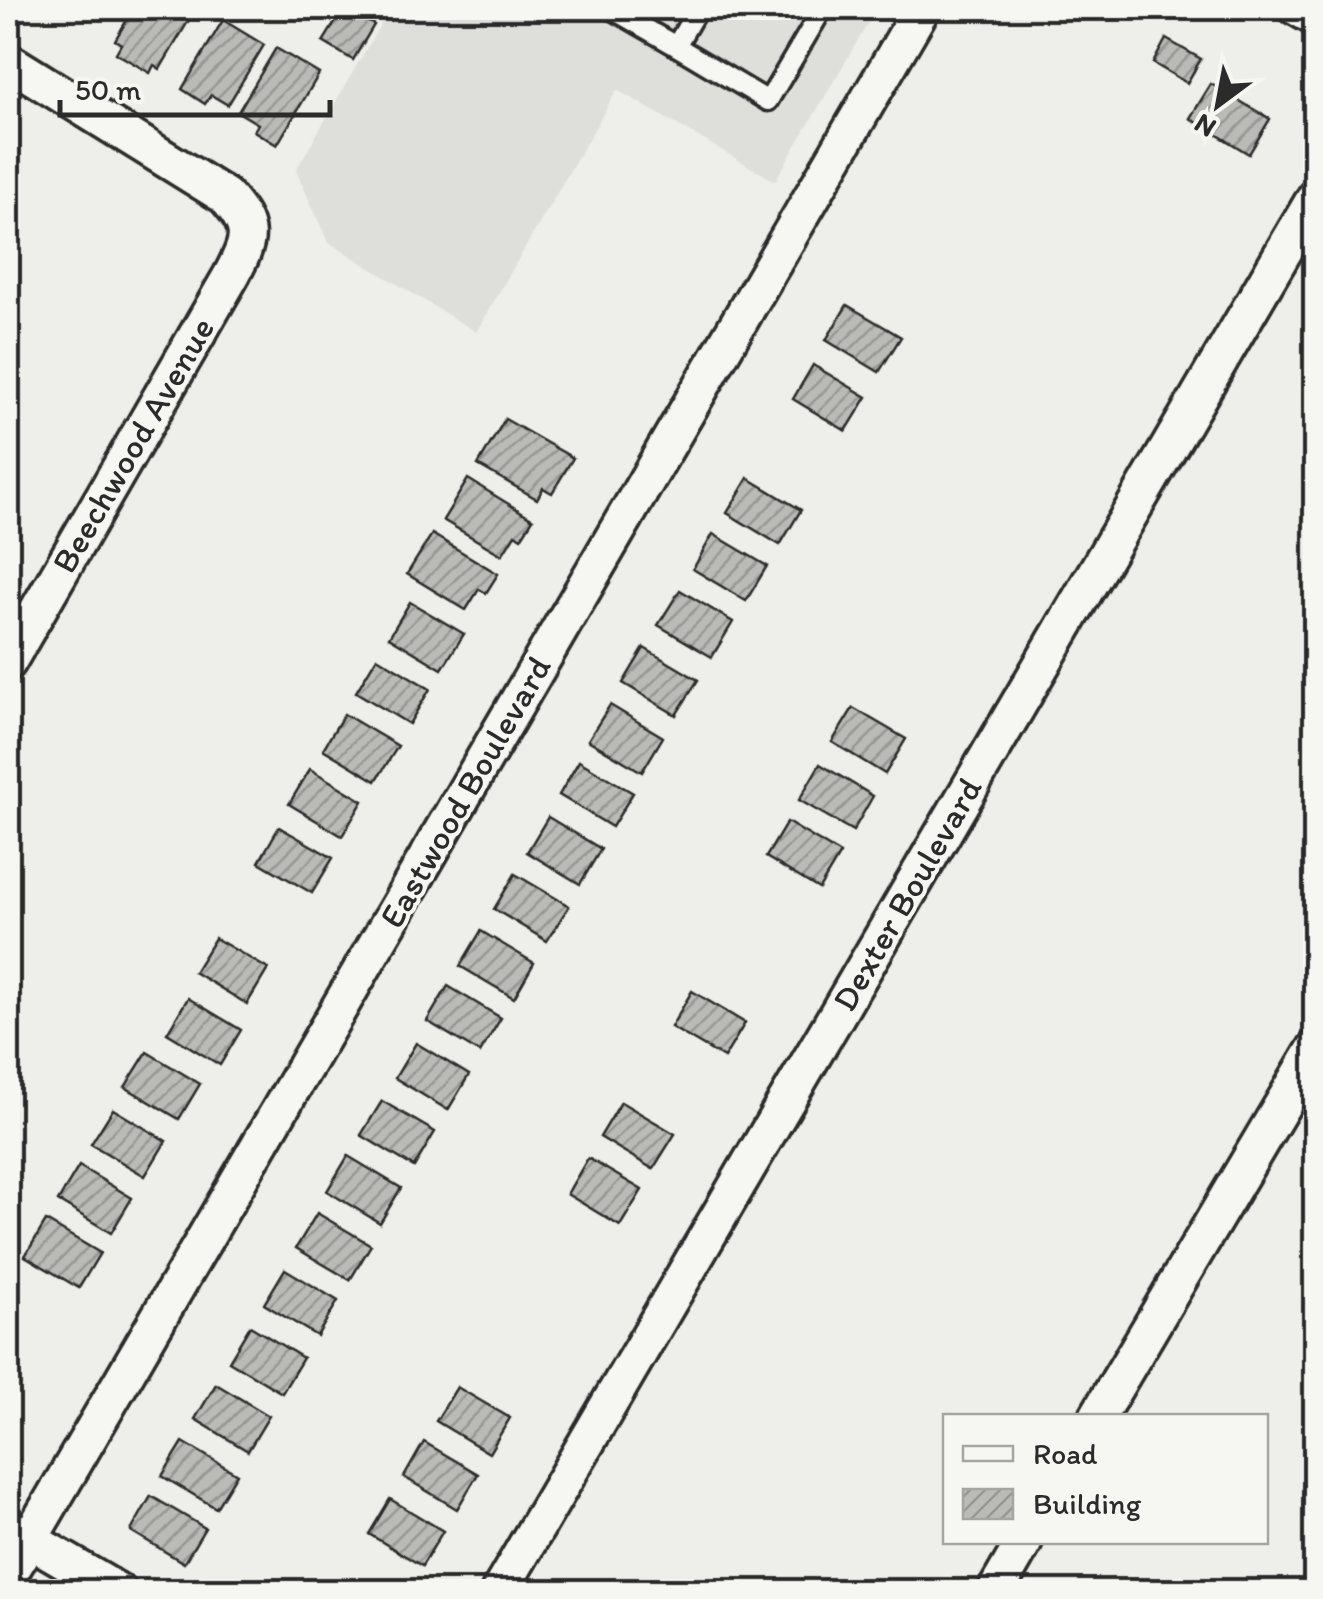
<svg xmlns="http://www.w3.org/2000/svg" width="1323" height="1599" viewBox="0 0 1323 1599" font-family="Itim,sans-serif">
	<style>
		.built { fill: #dededb }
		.building { fill: url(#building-hatch); stroke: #2b2b2b; stroke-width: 2.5 }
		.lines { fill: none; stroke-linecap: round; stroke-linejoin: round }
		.lane-casing { stroke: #2b2b2b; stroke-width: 25 }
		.street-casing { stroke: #2b2b2b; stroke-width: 42 }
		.lane { stroke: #f6f6f2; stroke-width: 18 }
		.street { stroke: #f6f6f2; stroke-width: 35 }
		.labels { text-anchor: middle; stroke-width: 8; stroke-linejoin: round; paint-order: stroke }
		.street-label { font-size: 35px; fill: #2b2b2b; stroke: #f6f6f2 }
	</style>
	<defs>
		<pattern id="building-hatch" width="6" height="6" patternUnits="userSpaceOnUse" patternTransform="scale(2.5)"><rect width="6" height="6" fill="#babab7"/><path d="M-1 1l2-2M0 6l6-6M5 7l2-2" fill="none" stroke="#979795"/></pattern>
	</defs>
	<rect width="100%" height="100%" fill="#eeeeea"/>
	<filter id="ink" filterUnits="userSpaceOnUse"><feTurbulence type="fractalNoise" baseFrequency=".01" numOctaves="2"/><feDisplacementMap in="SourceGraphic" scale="20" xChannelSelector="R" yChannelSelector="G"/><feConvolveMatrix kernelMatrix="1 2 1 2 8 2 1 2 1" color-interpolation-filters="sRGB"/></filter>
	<g filter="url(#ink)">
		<path class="built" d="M375,8H877L775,181L617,90L476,332L328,242L296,170L386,15Z"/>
		<g class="building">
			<path d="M134,8H196L160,69L154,65L150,73L116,53L121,44L115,40Z"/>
			<path d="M344,8L374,25L353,60L323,42Z"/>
			<path d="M223,20L264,45L228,105L211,95L205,104L182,89Z"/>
			<path d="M1166,39L1201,59L1187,83L1153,63Z"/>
			<path d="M276,48L319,74L277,145L254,131L258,124L238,112Z"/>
			<path d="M1211,84L1270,119L1249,154L1190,118Z"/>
			<path d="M847,305L901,337L879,372L826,340Z"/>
			<path d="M813,365L867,397L846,431L793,399Z"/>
			<path d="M505,419L573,458L552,493L543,488L537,499L478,465Z"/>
			<path d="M748,478L801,510L780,545L727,513Z"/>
			<path d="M468,479L533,519L521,538L515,534L502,555L443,520Z"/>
			<path d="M432,534L498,574L486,593L479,589L466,610L407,574Z"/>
			<path d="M713,534L767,566L746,601L693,569Z"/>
			<path d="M680,590L733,622L712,657L658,625Z"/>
			<path d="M410,602L464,634L442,669L389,637Z"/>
			<path d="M644,648L698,680L676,715L623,683Z"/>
			<path d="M377,657L430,689L409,724L356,692Z"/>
			<path d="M610,705L663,737L642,772L588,740Z"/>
			<path d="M853,708L906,739L885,774L832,742Z"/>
			<path d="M344,714L398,746L376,781L323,749Z"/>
			<path d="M579,761L633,793L612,827L559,795Z"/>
			<path d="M820,764L873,796L853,831L799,800Z"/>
			<path d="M310,769L363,801L342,836L289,804Z"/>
			<path d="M548,817L601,849L580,884L527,852Z"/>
			<path d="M787,822L840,854L819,889L766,857Z"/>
			<path d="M279,827L333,858L312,893L259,862Z"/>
			<path d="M515,874L569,906L547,941L494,909Z"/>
			<path d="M481,931L534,963L514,998L460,966Z"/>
			<path d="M215,938L268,969L247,1004L194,972Z"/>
			<path d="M448,986L501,1018L480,1053L427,1021Z"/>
			<path d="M692,991L745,1023L724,1058L671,1027Z"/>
			<path d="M188,998L241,1030L220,1065L167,1033Z"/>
			<path d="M416,1043L469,1075L448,1110L395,1078Z"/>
			<path d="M147,1052L200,1084L179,1119L125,1087Z"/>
			<path d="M382,1101L435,1132L414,1167L361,1135Z"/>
			<path d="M621,1102L675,1134L653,1169L600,1137Z"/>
			<path d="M113,1109L166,1141L145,1176L91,1144Z"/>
			<path d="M348,1156L401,1188L380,1223L327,1191Z"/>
			<path d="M588,1158L642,1190L620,1226L567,1194Z"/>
			<path d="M79,1166L132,1198L111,1233L58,1201Z"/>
			<path d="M317,1213L371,1245L350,1280L296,1248Z"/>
			<path d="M46,1221L100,1253L79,1288L25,1256Z"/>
			<path d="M285,1269L338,1301L317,1336L264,1304Z"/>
			<path d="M250,1326L303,1358L282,1393L229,1361Z"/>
			<path d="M216,1384L269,1416L248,1451L195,1419Z"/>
			<path d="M457,1387L510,1418L489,1453L436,1421Z"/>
			<path d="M183,1442L237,1474L216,1508L162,1476Z"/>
			<path d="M424,1442L478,1474L457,1509L404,1477Z"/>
			<path d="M151,1496L205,1528L184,1563L131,1531Z"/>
			<path d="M390,1499L443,1531L422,1566L369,1534Z"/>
		</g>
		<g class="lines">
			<defs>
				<g id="lane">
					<path d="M610,8L676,46L698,8"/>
					<path d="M1281,8L1316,28"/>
					<path d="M676,46L768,101L823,8"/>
				</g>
				<g id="street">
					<path d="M8,61L225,196C254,228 251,239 231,276L8,662"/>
					<path d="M1098,1416L1316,1048"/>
					<path d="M8,1527L119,1592"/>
					<path d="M8,1576L922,8"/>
					<path d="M499,1592L1316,196"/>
					<path d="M995,1592L1024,1542"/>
				</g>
			</defs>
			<use href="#lane" class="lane-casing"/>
			<use href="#street" class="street-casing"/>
			<use href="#lane" class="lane"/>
			<use href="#street" class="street"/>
		</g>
	</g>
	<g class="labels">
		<g class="street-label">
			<text transform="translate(133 445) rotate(-60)" y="12">Beechwood Avenue</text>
			<text transform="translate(465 792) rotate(-60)" y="12">Eastwood Boulevard</text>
			<text transform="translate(907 894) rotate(-60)" y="12">Dexter Boulevard</text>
		</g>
	</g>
	<rect width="1323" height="1599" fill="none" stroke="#f6f6f2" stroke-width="40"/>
	<rect x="20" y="20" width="1283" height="1559" fill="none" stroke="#2b2b2b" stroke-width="4" filter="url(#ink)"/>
	<rect x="943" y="1414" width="325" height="130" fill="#f6f6f2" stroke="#a5a5a2" stroke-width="2.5"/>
	<rect x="963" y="1446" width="50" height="15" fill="#f6f6f2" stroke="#a5a5a2" stroke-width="2.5"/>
	<text x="1033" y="1464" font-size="30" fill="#2b2b2b">Road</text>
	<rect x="963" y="1489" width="50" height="30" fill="url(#building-hatch)" stroke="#a5a5a2" stroke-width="2.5"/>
	<text x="1033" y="1514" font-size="30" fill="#2b2b2b">Building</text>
	<g transform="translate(1218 105) rotate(212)" stroke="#f6f6f2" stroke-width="8" paint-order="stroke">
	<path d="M0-8L18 38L0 25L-18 38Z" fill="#2b2b2b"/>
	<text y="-15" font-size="28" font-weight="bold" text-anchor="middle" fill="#2b2b2b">N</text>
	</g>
	<path d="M60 100v15h270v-15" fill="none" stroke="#2b2b2b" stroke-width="5"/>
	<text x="75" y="100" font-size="30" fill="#2b2b2b" stroke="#f6f6f2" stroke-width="8" paint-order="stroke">50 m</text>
</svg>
